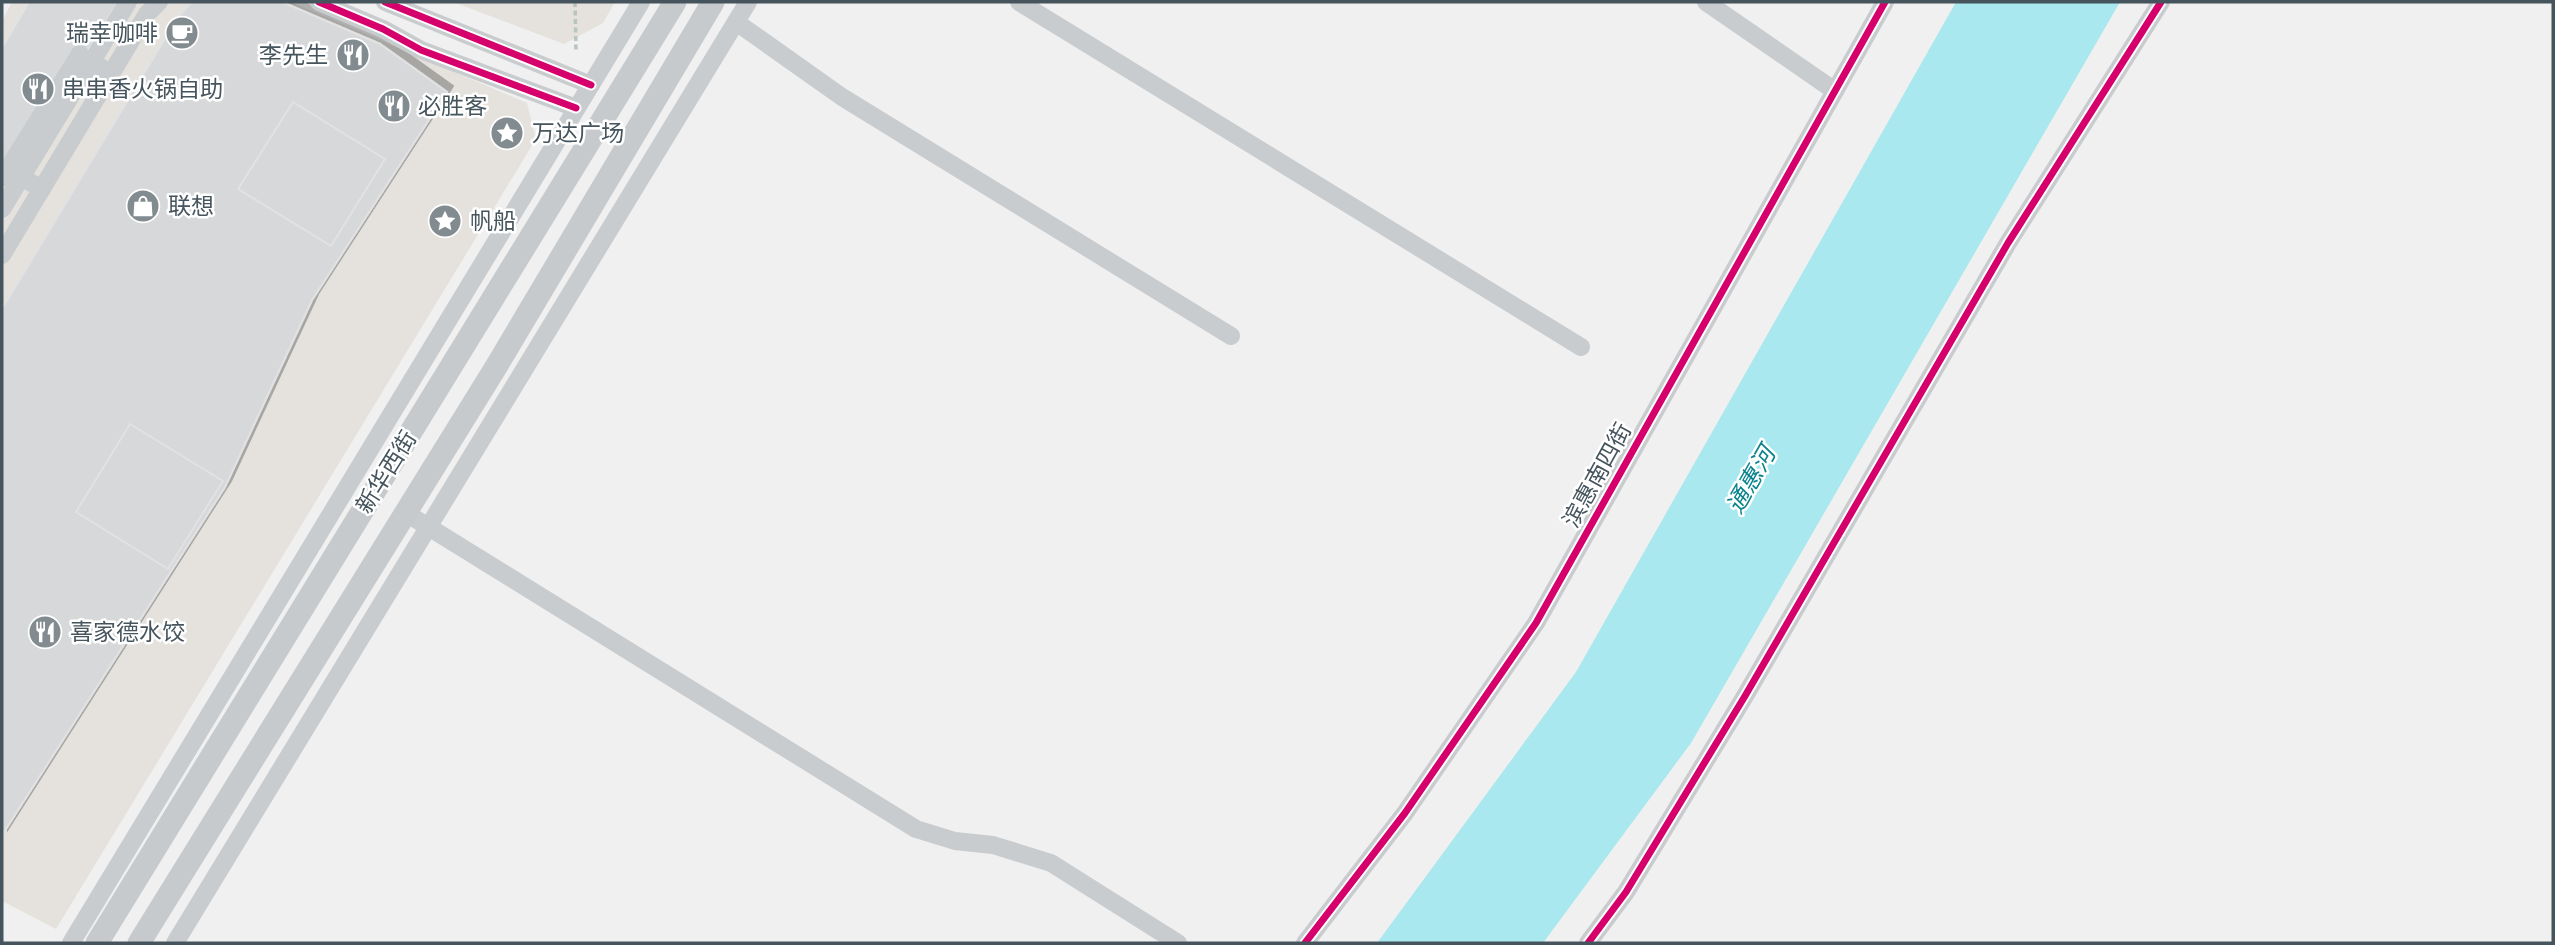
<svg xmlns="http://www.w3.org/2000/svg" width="2555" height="945" viewBox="0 0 2555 945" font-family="Manrope,'Noto Sans SC',sans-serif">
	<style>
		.commercial { fill: #e5e2de }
		.water { fill: #a8e8ee }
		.building { fill: #d6d8d9; stroke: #e1e2e3; stroke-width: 2; filter: url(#shadow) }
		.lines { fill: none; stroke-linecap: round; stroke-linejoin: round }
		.path { stroke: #b7c4bf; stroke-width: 3.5; stroke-dasharray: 5 3.5; stroke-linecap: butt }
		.minor { stroke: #c9ccce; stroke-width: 18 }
		.major { stroke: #c6cacc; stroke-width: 23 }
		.minor-bridge { stroke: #c9ccce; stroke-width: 18 }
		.cycleway-casing { stroke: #fff; stroke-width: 11 }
		.cycleway { stroke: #d6006c; stroke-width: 7 }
		.labels { text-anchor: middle; stroke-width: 5; stroke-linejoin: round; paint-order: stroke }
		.poi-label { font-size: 23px; fill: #46555d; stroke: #fff; text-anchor: start }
		.street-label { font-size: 23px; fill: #46555d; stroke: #fff }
		.water-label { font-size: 24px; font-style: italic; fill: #0b838d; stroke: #fff }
	</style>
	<defs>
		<filter id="shadow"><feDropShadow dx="6" dy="-6" stdDeviation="0" flood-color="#0004"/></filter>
	</defs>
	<rect width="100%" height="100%" fill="#f0f0f0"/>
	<g class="commercial">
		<path d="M12,2H291L527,103L536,139L56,929L2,901V21Z"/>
		<path d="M453,2H615L603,23L564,44Z"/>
	</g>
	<path class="water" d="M1956,2H2120L1691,743L1543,943H1377L1576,672Z"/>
	<g class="building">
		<path d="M29,2H118L2,186V48Z"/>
		<path d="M192,2H282L380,44L447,92L312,300L225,487L2,835V309L178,17Z"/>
		<path d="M293,102L385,159L331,246L238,189Z"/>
		<path d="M130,424L223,481L168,569L76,512Z"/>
	</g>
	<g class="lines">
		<path class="path" d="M575,2L576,50"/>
		<g class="minor">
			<path d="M319,2L383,29L421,50L576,108"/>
			<path d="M385,2L591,85"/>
			<path d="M1019,2L1581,347"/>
			<path d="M1706,2L1835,91"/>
			<path d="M736,22L842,97L1231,336"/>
			<path d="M2,178L80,54"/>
			<path d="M2,209L128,2"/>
			<path d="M2,255L147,14L159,2"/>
			<path d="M406,513L916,829L955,841L993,845L1051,863L1178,943"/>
			<path d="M71,943L641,2"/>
			<path d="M175,943L748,2"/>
			<path d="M1305,943L1405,813L1536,623L1885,2"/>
			<path d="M1588,943L1626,892L1745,696L2008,243L2161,2"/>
		</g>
		<g class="major">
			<path d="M97,943L675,2"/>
			<path d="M139,943L496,367L713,2"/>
		</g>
		<g class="minor-bridge">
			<path d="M79,55L111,73"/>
			<path d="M7,169L42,189"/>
		</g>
		<defs>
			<g id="cycleway">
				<path d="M319,2L383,29L421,50L576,108"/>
				<path d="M385,2L591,85"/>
				<path d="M1305,943L1405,813L1536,623L1885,2"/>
				<path d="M1588,943L1626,892L1745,696L2008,243L2161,2"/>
			</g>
		</defs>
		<use href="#cycleway" class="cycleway-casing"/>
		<use href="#cycleway" class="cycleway"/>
	</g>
	<defs>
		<symbol id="cafe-disc" viewBox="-11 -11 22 22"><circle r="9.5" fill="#828b90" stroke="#fff"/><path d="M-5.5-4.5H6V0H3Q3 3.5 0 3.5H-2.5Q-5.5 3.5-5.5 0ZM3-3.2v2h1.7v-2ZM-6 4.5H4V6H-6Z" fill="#fff"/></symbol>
		<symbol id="restaurant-disc" viewBox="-11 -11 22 22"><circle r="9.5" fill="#828b90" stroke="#fff"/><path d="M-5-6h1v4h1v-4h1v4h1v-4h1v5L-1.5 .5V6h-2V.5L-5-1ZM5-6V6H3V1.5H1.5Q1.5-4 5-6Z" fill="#fff"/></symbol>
		<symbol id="sight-disc" viewBox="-11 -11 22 22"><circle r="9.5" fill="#828b90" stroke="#fff"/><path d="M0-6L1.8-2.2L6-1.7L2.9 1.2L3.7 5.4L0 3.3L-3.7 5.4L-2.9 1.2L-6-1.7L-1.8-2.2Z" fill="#fff"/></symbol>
		<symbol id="shop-disc" viewBox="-11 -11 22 22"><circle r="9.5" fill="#828b90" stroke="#fff"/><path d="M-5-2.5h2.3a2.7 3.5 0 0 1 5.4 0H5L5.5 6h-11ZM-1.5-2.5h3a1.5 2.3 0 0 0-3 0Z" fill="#fff"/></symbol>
	</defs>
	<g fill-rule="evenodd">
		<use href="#cafe-disc" x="163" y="14" width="38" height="38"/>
		<use href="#restaurant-disc" x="334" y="36" width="38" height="38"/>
		<use href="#restaurant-disc" x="19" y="70" width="38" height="38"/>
		<use href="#restaurant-disc" x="375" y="87" width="38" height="38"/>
		<use href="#sight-disc" x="488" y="114" width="38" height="38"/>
		<use href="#shop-disc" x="124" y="187" width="38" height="38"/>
		<use href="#sight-disc" x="426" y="202" width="38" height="38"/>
		<use href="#restaurant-disc" x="26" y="613" width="38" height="38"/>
	</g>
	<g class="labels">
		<g class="poi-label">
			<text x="158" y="41" text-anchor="end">瑞幸咖啡</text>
			<text x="328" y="63" text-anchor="end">李先生</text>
			<text x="62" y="97">串串香火锅自助</text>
			<text x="418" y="114">必胜客</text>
			<text x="532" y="141">万达广场</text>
			<text x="168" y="214">联想</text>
			<text x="470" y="229">帆船</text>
			<text x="70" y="640">喜家德水饺</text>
		</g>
		<g class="street-label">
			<text transform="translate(386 472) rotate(-58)" y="8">新华西街</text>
			<text transform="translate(1597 475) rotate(-61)" y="8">滨惠南四街</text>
		</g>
		<g class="water-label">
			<text transform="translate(1751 480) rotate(-60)" y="8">通惠河</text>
		</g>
	</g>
	<rect width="2555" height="945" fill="none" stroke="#46555d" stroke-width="7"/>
</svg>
